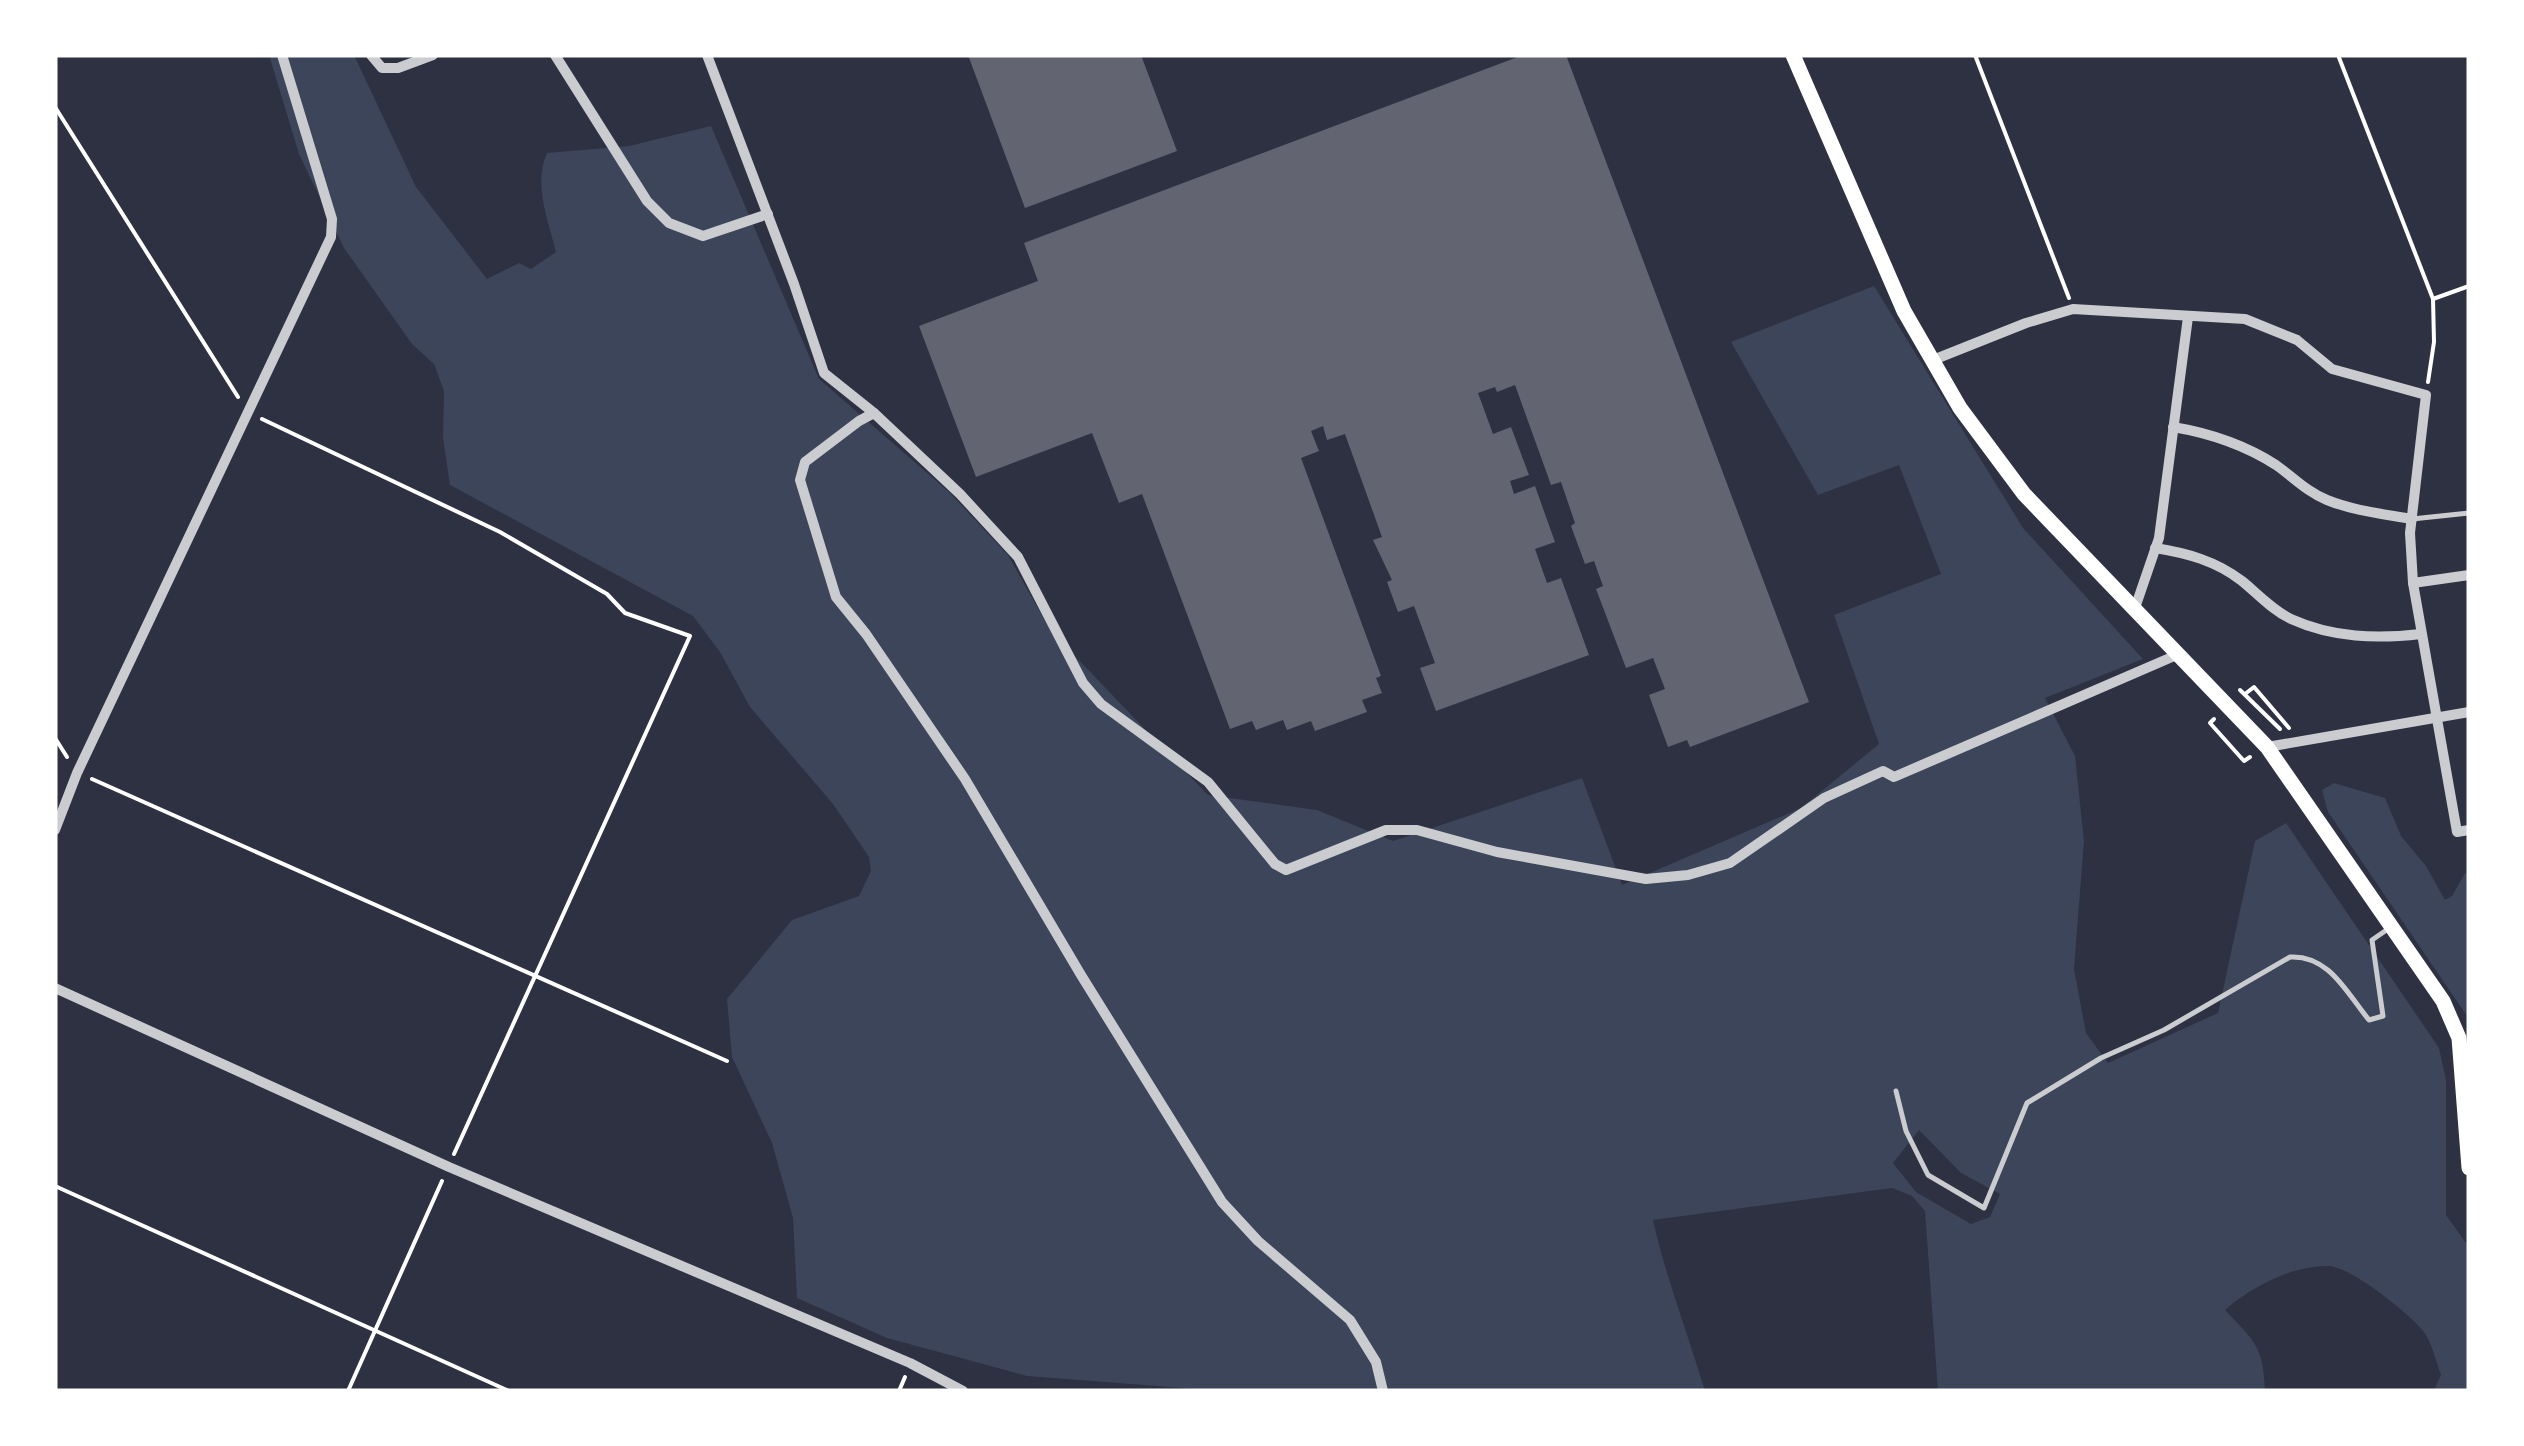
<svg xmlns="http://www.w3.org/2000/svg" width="2524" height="1446" viewBox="0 0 2524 1446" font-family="'Work Sans',sans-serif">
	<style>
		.green { fill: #3c4559; fill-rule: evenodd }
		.building { fill: #626471 }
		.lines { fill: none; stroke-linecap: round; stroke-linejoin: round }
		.path { stroke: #fff; stroke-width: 4 }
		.service { stroke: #caccd0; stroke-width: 5 }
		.minor { stroke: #caccd0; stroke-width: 10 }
		.secondary { stroke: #fff; stroke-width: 15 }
	</style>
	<rect width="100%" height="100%" fill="#2d3142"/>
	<g class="green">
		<path d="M269,55H354L416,187L487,279L519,263L531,269L556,252C548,220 533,184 547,153L629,146L711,126L819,379L949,492L1008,555L1051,631L1208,795L1317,810L1393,841L1582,778L1622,885L1801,808L1879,744L1834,615L1941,574L1899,465L1818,495L1731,342L1874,286L2023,528L2143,659L2045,698L2075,756L2084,841L2074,969L2086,1033L2108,1063L2218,1013L2255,841L2286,823L2439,1048L2446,1080V1215L2469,1247V1391H2434L2441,1375C2436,1362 2432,1343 2424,1332C2410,1314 2352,1268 2330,1266C2294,1264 2250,1288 2225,1310C2255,1342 2263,1345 2265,1391H1938L1925,1211L1912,1196L1892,1188L1653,1220C1666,1278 1688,1334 1705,1391H1221L1027,1376L887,1338L797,1298L793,1218L772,1143L732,1057L727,999L792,920L859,896L871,871L869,857L833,804L750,707L720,652L693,616L450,485L443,438L444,391L434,364L412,344L344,248L299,154ZM1919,1130L1961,1173L2000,1194L1990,1217L1971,1224L1916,1192L1893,1163Z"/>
		<path d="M2334,783L2385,798L2401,836L2426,866L2445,900L2452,896L2465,873H2469V1019L2328,812L2322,790Z"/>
	</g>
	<g class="building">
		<path d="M968,55H1141L1177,151L1025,208Z"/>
		<path d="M1523,55H1566L1809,702L1690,747L1687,740L1668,747L1649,695L1665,689L1653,658L1626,668L1596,589L1603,586L1594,561L1585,564L1571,526L1575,523L1561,482L1551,485L1515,385L1497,392L1495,387L1478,393L1493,434L1511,427L1529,475L1510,481L1514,494L1535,486L1555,542L1535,549L1547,583L1561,578L1589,655L1436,711L1420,668L1435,663L1414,606L1398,612L1387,582L1392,580L1373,540L1382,537L1345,434L1327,440L1323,426L1311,431L1319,451L1301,458L1381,676L1376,678L1382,693L1362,700L1367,712L1315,731L1311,721L1287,730L1283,720L1256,730L1252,721L1230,729L1142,494L1119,503L1092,433L976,477L919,326L1038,281L1024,243Z"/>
	</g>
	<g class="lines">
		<g class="path">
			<path d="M1975,55L2069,298"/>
			<path d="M2338,55L2433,299L2434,342L2428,382"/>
			<path d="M55,107L238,397"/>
			<path d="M2433,299L2469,286"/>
			<path d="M262,419L500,532L607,594L625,613L690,636L454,1154"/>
			<path d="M2240,690L2280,729"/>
			<path d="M2245,694L2254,687L2289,728"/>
			<path d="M2214,719L2210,723L2244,761L2250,757"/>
			<path d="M55,738L67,757"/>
			<path d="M92,779L727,1061"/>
			<path d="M55,1186L509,1391"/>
			<path d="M348,1391L442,1181"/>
			<path d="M899,1391L905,1377"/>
		</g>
		<g class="service">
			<path d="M2412,519L2469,513"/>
			<path d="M1896,1091L1906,1131L1928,1175L1984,1208L2027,1103L2101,1058L2164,1030L2290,957C2329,955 2346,992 2369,1020L2383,1016L2372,940L2388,929"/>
		</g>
		<g class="minor">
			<path d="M371,55L382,68H398L433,55"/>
			<path d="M555,55L647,201L669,223L703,236L768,214"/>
			<path d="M707,55L794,284L824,373L874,413L960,494L1018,557L1083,683L1101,704L1208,782L1275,864L1286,870L1386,830H1417L1497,852L1646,879L1688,875L1730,863L1824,798L1883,771L1894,777L2179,654"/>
			<path d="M1933,360L2026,323L2073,309L2245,319L2297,340L2332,369L2426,395L2410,533L2413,583L2457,832L2469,830"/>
			<path d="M874,413L859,421L805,462L800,480L836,597L866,634L965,779L1081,975L1222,1202L1258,1241L1350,1320L1376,1362L1383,1391"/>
			<path d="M2173,427C2209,433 2245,445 2276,465C2293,477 2307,492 2327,500C2354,511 2384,514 2412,519"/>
			<path d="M2155,548C2187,553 2216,561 2242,581C2258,594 2272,610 2291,619C2333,638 2377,639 2421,634"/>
			<path d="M2413,583L2469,575"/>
			<path d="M2135,608L2159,538L2188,317"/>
			<path d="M2267,747L2469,712"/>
			<path d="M55,830L77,773L331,237L332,219L282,55"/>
			<path d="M55,988L449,1167L910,1363L963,1391"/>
		</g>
		<path class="secondary" d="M1793,55L1904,311L1960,408L2024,494L2267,747L2443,1001L2459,1038L2469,1168"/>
	</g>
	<rect width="2524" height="1446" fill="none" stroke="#ffffff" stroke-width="115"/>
</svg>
